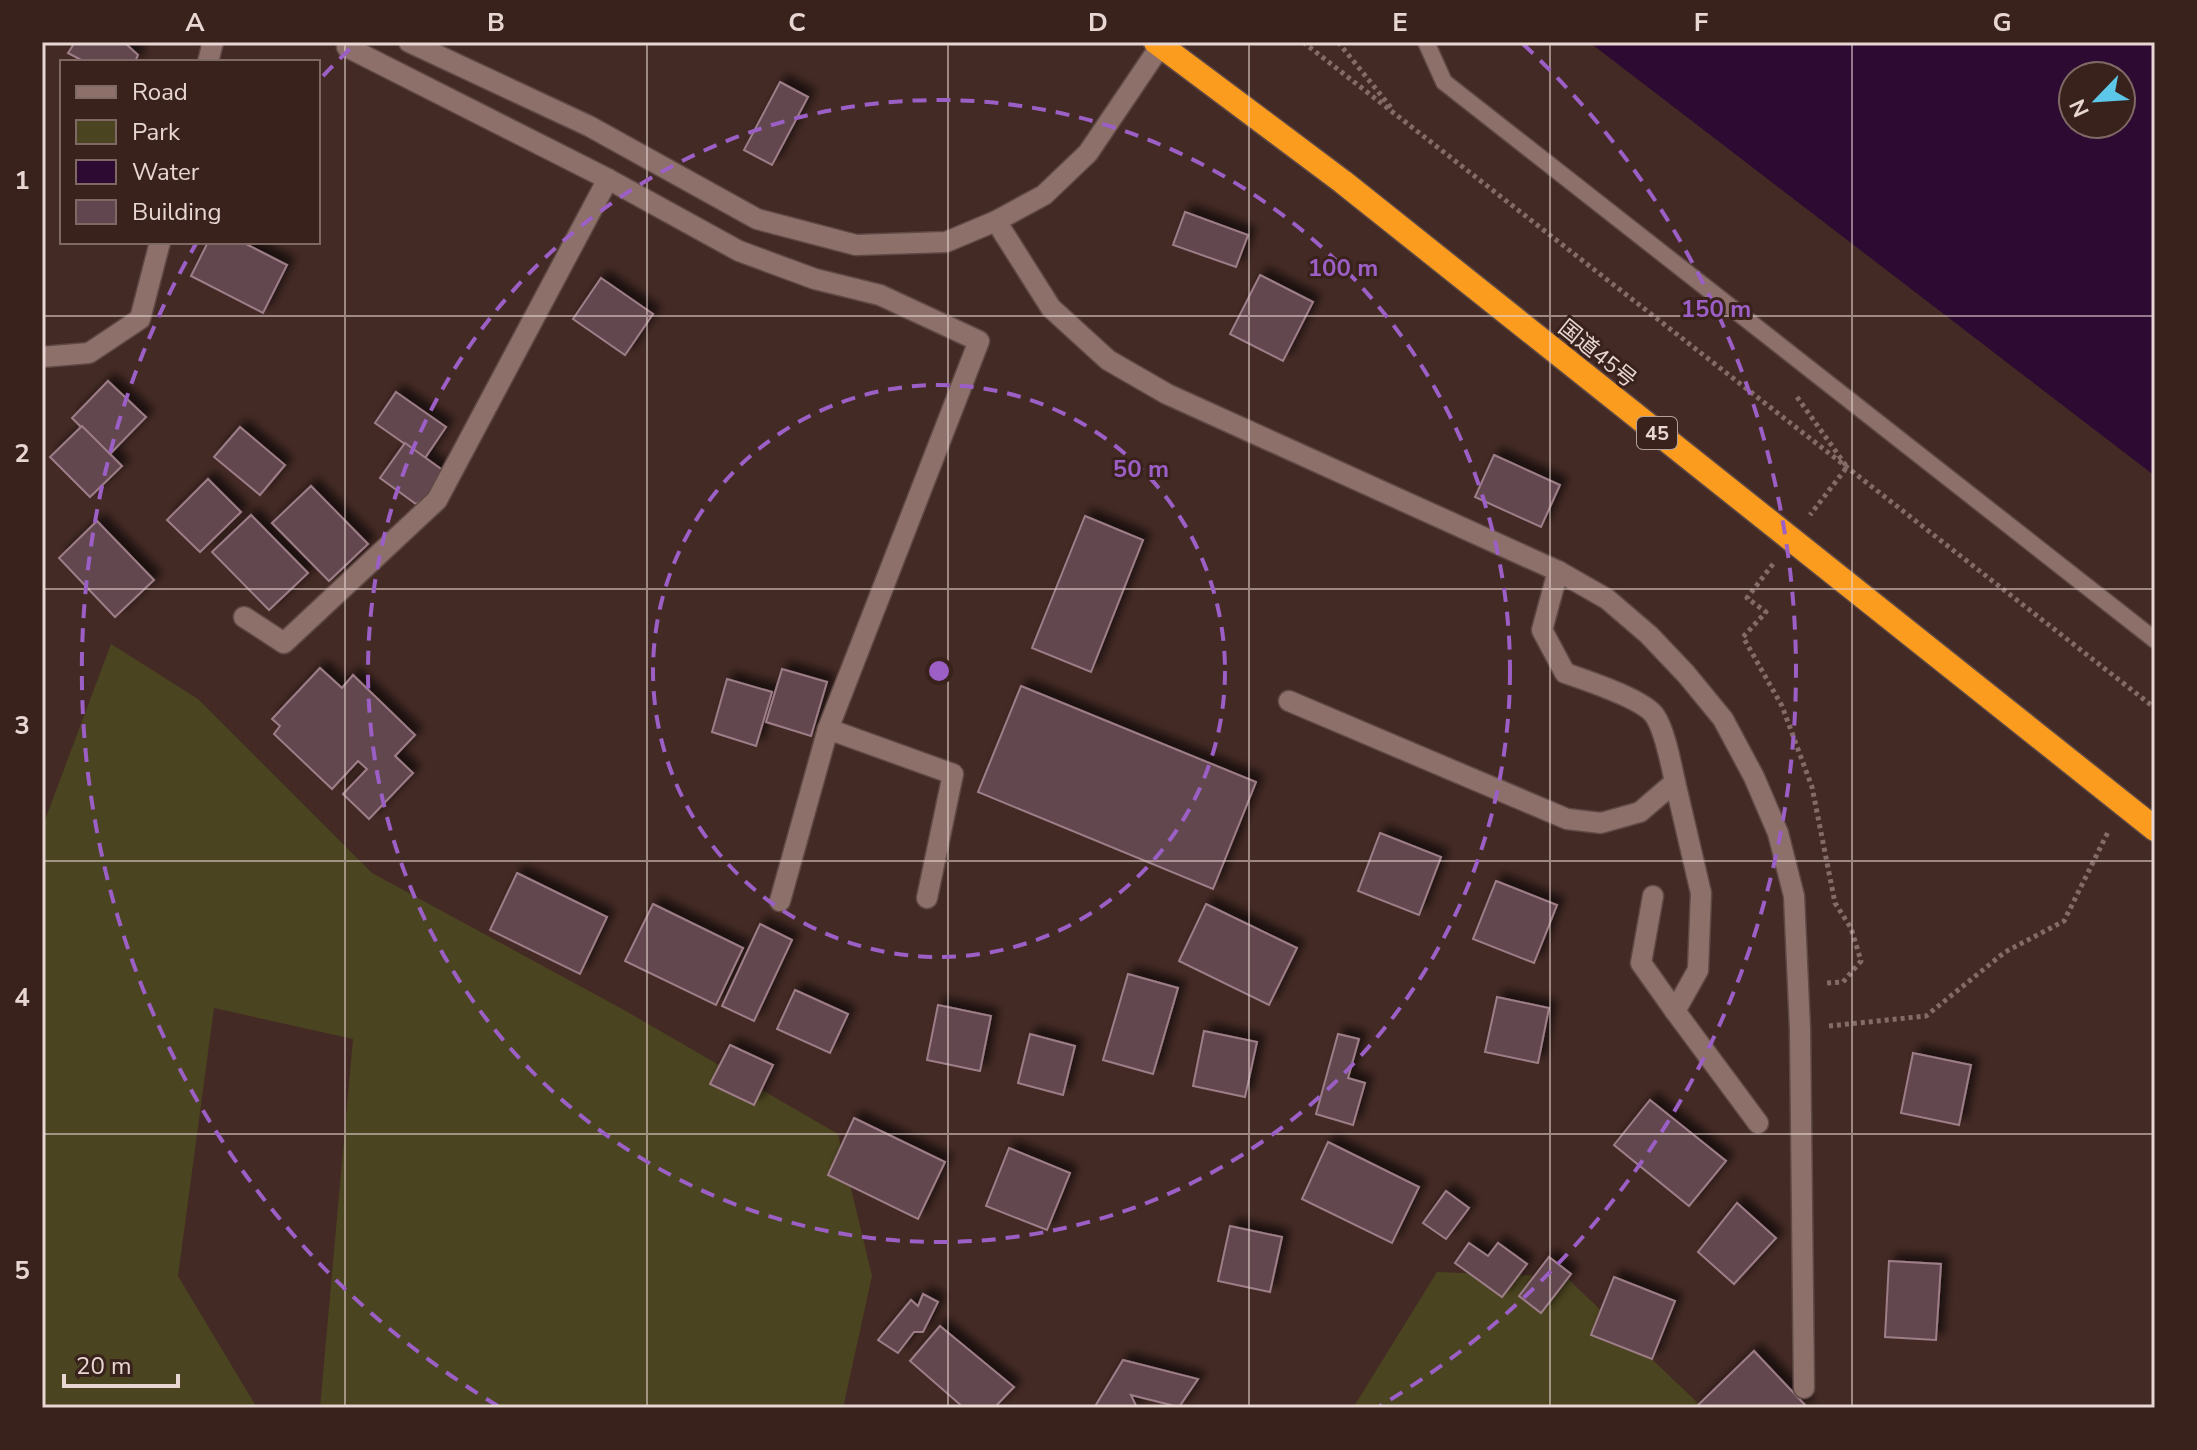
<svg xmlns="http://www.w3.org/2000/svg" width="2197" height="1450" viewBox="0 0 2197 1450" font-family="'Nunito Sans','Noto Sans JP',sans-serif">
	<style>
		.green { fill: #4b4420 }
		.water { fill: #2d0a32; fill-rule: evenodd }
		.building { fill: #62464f; stroke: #9d7e88; stroke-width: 2; filter: url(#shadow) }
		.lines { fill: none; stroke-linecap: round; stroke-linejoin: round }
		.lane-casing { stroke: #5f4945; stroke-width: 19 }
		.street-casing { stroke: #5f4945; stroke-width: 23 }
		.secondary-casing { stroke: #5f4945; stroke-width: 23 }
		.highway-casing { stroke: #5f4945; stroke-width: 27 }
		.path { stroke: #836c68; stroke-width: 5; stroke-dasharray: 4 4; stroke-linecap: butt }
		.lane { stroke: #8e706a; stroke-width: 16 }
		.street { stroke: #8e706a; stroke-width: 20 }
		.secondary { stroke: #8e706a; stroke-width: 20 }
		.highway { stroke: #fc9c1f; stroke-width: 24 }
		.grid { fill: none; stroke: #e7d6d2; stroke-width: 2; stroke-opacity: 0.55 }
		.ring { fill: none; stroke: #9b5fc5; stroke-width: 4; stroke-dasharray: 14 10 }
		.labels { text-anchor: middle; stroke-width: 6; stroke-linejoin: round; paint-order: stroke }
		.shield { fill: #39211c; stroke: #b3a09b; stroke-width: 2 }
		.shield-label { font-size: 20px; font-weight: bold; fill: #e7d6d2 }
		.street-label { font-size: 22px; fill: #e7d6d2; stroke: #39211c }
		.centre { fill: #9b5fc5; stroke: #39211c; stroke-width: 4 }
		.ring-label { font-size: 24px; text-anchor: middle; font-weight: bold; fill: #9b5fc5; stroke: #39211c; stroke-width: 6; stroke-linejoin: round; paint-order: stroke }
		.neatline { fill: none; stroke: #e7d6d2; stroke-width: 3 }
		.grid-label { font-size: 26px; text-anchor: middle; font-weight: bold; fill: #e7d6d2 }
	</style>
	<defs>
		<filter id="shadow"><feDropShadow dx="7" dy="-7" stdDeviation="4" flood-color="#0009"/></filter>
	</defs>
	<rect width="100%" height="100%" fill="#442a25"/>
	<g class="green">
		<path d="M111,644L198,699L372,873L624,1010L838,1134L872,1276L843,1408H320L353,1039L214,1008L178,1276L257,1408H42V828Z"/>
		<path d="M1437,1272L1566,1277L1703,1408H1353Z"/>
	</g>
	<path class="water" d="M1589,42H2155V476ZM2073,76H2121V124H2073Z"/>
	<g class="building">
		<path d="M75,42H124L138,55L135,62H85L68,53Z"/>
		<path d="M780,82L808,97L772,165L744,150Z"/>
		<path d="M1185,212L1248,235L1236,267L1173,245Z"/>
		<path d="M208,242H242L287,265L263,313L191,276Z"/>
		<path d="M1260,275L1313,302L1283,361L1230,334Z"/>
		<path d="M601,278L653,314L625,355L573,319Z"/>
		<path d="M108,381L146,417L109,455L72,418Z"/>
		<path d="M396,392L446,427L425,458L375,423Z"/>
		<path d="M82,426L122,466L90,497L50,457Z"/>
		<path d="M240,427L285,465L260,495L214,457Z"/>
		<path d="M405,443L448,474L434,495L416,504L380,478Z"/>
		<path d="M1494,455L1560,485L1541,527L1475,497Z"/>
		<path d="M208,479L241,512L200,552L167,520Z"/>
		<path d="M311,486L368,544L329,581L272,523Z"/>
		<path d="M251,515L308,573L269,610L212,552Z"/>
		<path d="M1085,516L1143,540L1091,672L1032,648Z"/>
		<path d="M97,521L154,580L115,617L59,558Z"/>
		<path d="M320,668L342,688L353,675L415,735L395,756L413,773L369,819L343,794L367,769L358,761L332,789L274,734L280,726L272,719Z"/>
		<path d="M782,669L827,682L811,736L766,722Z"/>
		<path d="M727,679L772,692L756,746L712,732Z"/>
		<path d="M1021,686L1256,782L1213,889L978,792Z"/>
		<path d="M1380,833L1441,857L1419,915L1358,891Z"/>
		<path d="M517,873L607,917L580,974L490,930Z"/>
		<path d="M1496,881L1557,905L1534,963L1473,939Z"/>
		<path d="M653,904L743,948L716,1005L625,961Z"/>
		<path d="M1206,904L1297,948L1269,1005L1179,961Z"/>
		<path d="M760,924L792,940L754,1021L722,1006Z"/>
		<path d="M1128,974L1178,988L1153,1074L1103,1060Z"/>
		<path d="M795,990L848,1014L830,1053L777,1029Z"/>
		<path d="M1497,997L1549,1008L1538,1063L1485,1052Z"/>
		<path d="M938,1005L991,1016L980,1071L927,1060Z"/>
		<path d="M1204,1031L1257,1042L1245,1097L1193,1086Z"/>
		<path d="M1030,1034L1075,1046L1063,1095L1018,1083Z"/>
		<path d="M1338,1034L1359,1039L1348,1078L1365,1083L1353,1125L1316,1114Z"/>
		<path d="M730,1045L773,1065L754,1105L710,1084Z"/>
		<path d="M1913,1053L1971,1065L1959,1125L1901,1113Z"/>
		<path d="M1650,1100L1726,1161L1689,1206L1614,1145Z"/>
		<path d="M854,1118L945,1162L918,1219L828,1175Z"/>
		<path d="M1328,1142L1419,1187L1392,1243L1302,1199Z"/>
		<path d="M1009,1148L1070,1173L1047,1230L986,1206Z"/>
		<path d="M1446,1191L1469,1208L1446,1239L1423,1223Z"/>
		<path d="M1737,1203L1776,1238L1734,1284L1698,1252Z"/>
		<path d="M1230,1226L1282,1237L1270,1292L1218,1281Z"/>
		<path d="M1469,1243L1488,1256L1498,1243L1527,1264L1502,1297L1455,1263Z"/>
		<path d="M1549,1257L1571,1274L1541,1313L1519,1296Z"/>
		<path d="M1889,1261L1941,1264L1936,1340L1885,1337Z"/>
		<path d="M1614,1277L1675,1301L1652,1359L1591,1335Z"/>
		<path d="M923,1294L938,1302L923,1332H914L898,1353L878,1340L911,1300L918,1306Z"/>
		<path d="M940,1326L1014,1387L994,1408H964L910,1361Z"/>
		<path d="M1754,1351L1806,1406L1804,1408H1695Z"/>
		<path d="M1123,1360L1198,1379L1179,1407L1131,1395L1137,1408H1094Z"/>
	</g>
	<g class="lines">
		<defs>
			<path id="lane" d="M1426,42L1444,82L2155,640"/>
			<g id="street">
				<path d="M349,42L347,47L608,179L739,251L815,279L880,295L979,341L828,729L780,901"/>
				<path d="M208,62L213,42"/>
				<path d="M996,221L1051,308L1108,360L1167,394L1558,571L1607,599L1649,635L1686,674L1723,719L1754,777L1778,833L1794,896L1800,1029L1804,1388"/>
				<path d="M42,357L89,353L140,319L160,242"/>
				<path d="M244,617L284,643L437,500L608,179"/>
				<path d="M1289,701L1567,819L1601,823L1640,812L1675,782C1671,764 1665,731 1655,716C1644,699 1585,680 1565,673L1542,630L1558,571"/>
				<path d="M828,729L953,774L927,898"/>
				<path d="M1675,782L1701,893L1698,970L1675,1011L1758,1123"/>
				<path d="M1653,896L1641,963L1675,1011"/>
			</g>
			<path id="secondary" d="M409,42L589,126L757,219L856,245L946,242L996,221L1044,195L1088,153L1161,45"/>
			<path id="highway" d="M1156,42L1343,182L2155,829"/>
		</defs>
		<use href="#lane" class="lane-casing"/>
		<use href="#street" class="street-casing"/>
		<use href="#secondary" class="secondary-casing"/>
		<use href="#highway" class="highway-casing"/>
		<g class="path">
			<path d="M1303,42L2155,708"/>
			<path d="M1338,42L1393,110"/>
			<path d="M1797,397L1847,467L1810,515"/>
			<path d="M1773,564L1747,598L1766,612L1743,637L1782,706L1812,787L1835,903L1851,928L1861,961L1843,982L1825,983"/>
			<path d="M1829,1026L1926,1016L2005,952L2064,921L2108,832"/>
		</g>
		<use href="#lane" class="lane"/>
		<use href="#street" class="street"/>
		<use href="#secondary" class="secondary"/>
		<use href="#highway" class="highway"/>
	</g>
	<path class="grid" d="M345,42V1408M647,42V1408M948,42V1408M1249,42V1408M1550,42V1408M1852,42V1408M42,316H2155M42,589H2155M42,861H2155M42,1134H2155"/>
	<g class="ring">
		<circle cx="939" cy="671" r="286"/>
		<circle cx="939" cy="671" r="571"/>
		<path d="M498 1406A857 857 0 0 1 197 242M323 76A857 857 0 0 1 355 44M1523 44A857 857 0 0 1 1380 1406"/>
	</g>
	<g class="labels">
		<rect class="shield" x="1637" y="417" width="40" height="32" rx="6"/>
		<g class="shield-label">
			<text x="1657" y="440">45</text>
		</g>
		<g class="street-label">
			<text transform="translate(1598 353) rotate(39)" y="8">国道45号</text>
		</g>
	</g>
	<circle cx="939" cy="671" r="12" class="centre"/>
	<g class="ring-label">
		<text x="1343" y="276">100 m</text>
		<text x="1716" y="317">150 m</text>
		<text x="1141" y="477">50 m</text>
	</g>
	<rect width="2197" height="1450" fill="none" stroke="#39211c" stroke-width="88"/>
	<rect x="60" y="60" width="260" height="184" fill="#39211c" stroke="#7f6965" stroke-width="2"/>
	<rect x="76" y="86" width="40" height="12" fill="#8e706a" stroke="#7f6965" stroke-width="2"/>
	<text x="132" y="100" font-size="24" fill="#e7d6d2">Road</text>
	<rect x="76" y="120" width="40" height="24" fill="#4b4420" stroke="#7f6965" stroke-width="2"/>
	<text x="132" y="140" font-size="24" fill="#e7d6d2">Park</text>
	<rect x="76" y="160" width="40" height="24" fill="#2d0a32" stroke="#7f6965" stroke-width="2"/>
	<text x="132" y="180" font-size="24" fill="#e7d6d2">Water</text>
	<rect x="76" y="200" width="40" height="24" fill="#62464f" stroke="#7f6965" stroke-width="2"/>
	<text x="132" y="220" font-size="24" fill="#e7d6d2">Building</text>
	<g transform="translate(2097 100) rotate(245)"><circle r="38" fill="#39211c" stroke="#7f6965" stroke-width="2"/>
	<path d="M0-6L14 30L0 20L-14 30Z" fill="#5cc7e8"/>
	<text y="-12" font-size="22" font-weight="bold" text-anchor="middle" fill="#e7d6d2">N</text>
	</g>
	<path d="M64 1374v12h114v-12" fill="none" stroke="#e7d6d2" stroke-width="4"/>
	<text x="76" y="1374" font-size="24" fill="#e7d6d2" stroke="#39211c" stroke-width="6" paint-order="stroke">20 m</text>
	<rect x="44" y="44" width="2109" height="1362" class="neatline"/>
	<g class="grid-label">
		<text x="195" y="31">A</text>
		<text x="496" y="31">B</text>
		<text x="797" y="31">C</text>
		<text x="1098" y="31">D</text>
		<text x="1400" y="31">E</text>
		<text x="1701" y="31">F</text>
		<text x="2002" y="31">G</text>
		<text x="22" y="189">1</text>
		<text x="22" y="462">2</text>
		<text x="22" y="734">3</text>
		<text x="22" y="1006">4</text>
		<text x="22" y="1279">5</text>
	</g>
</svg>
